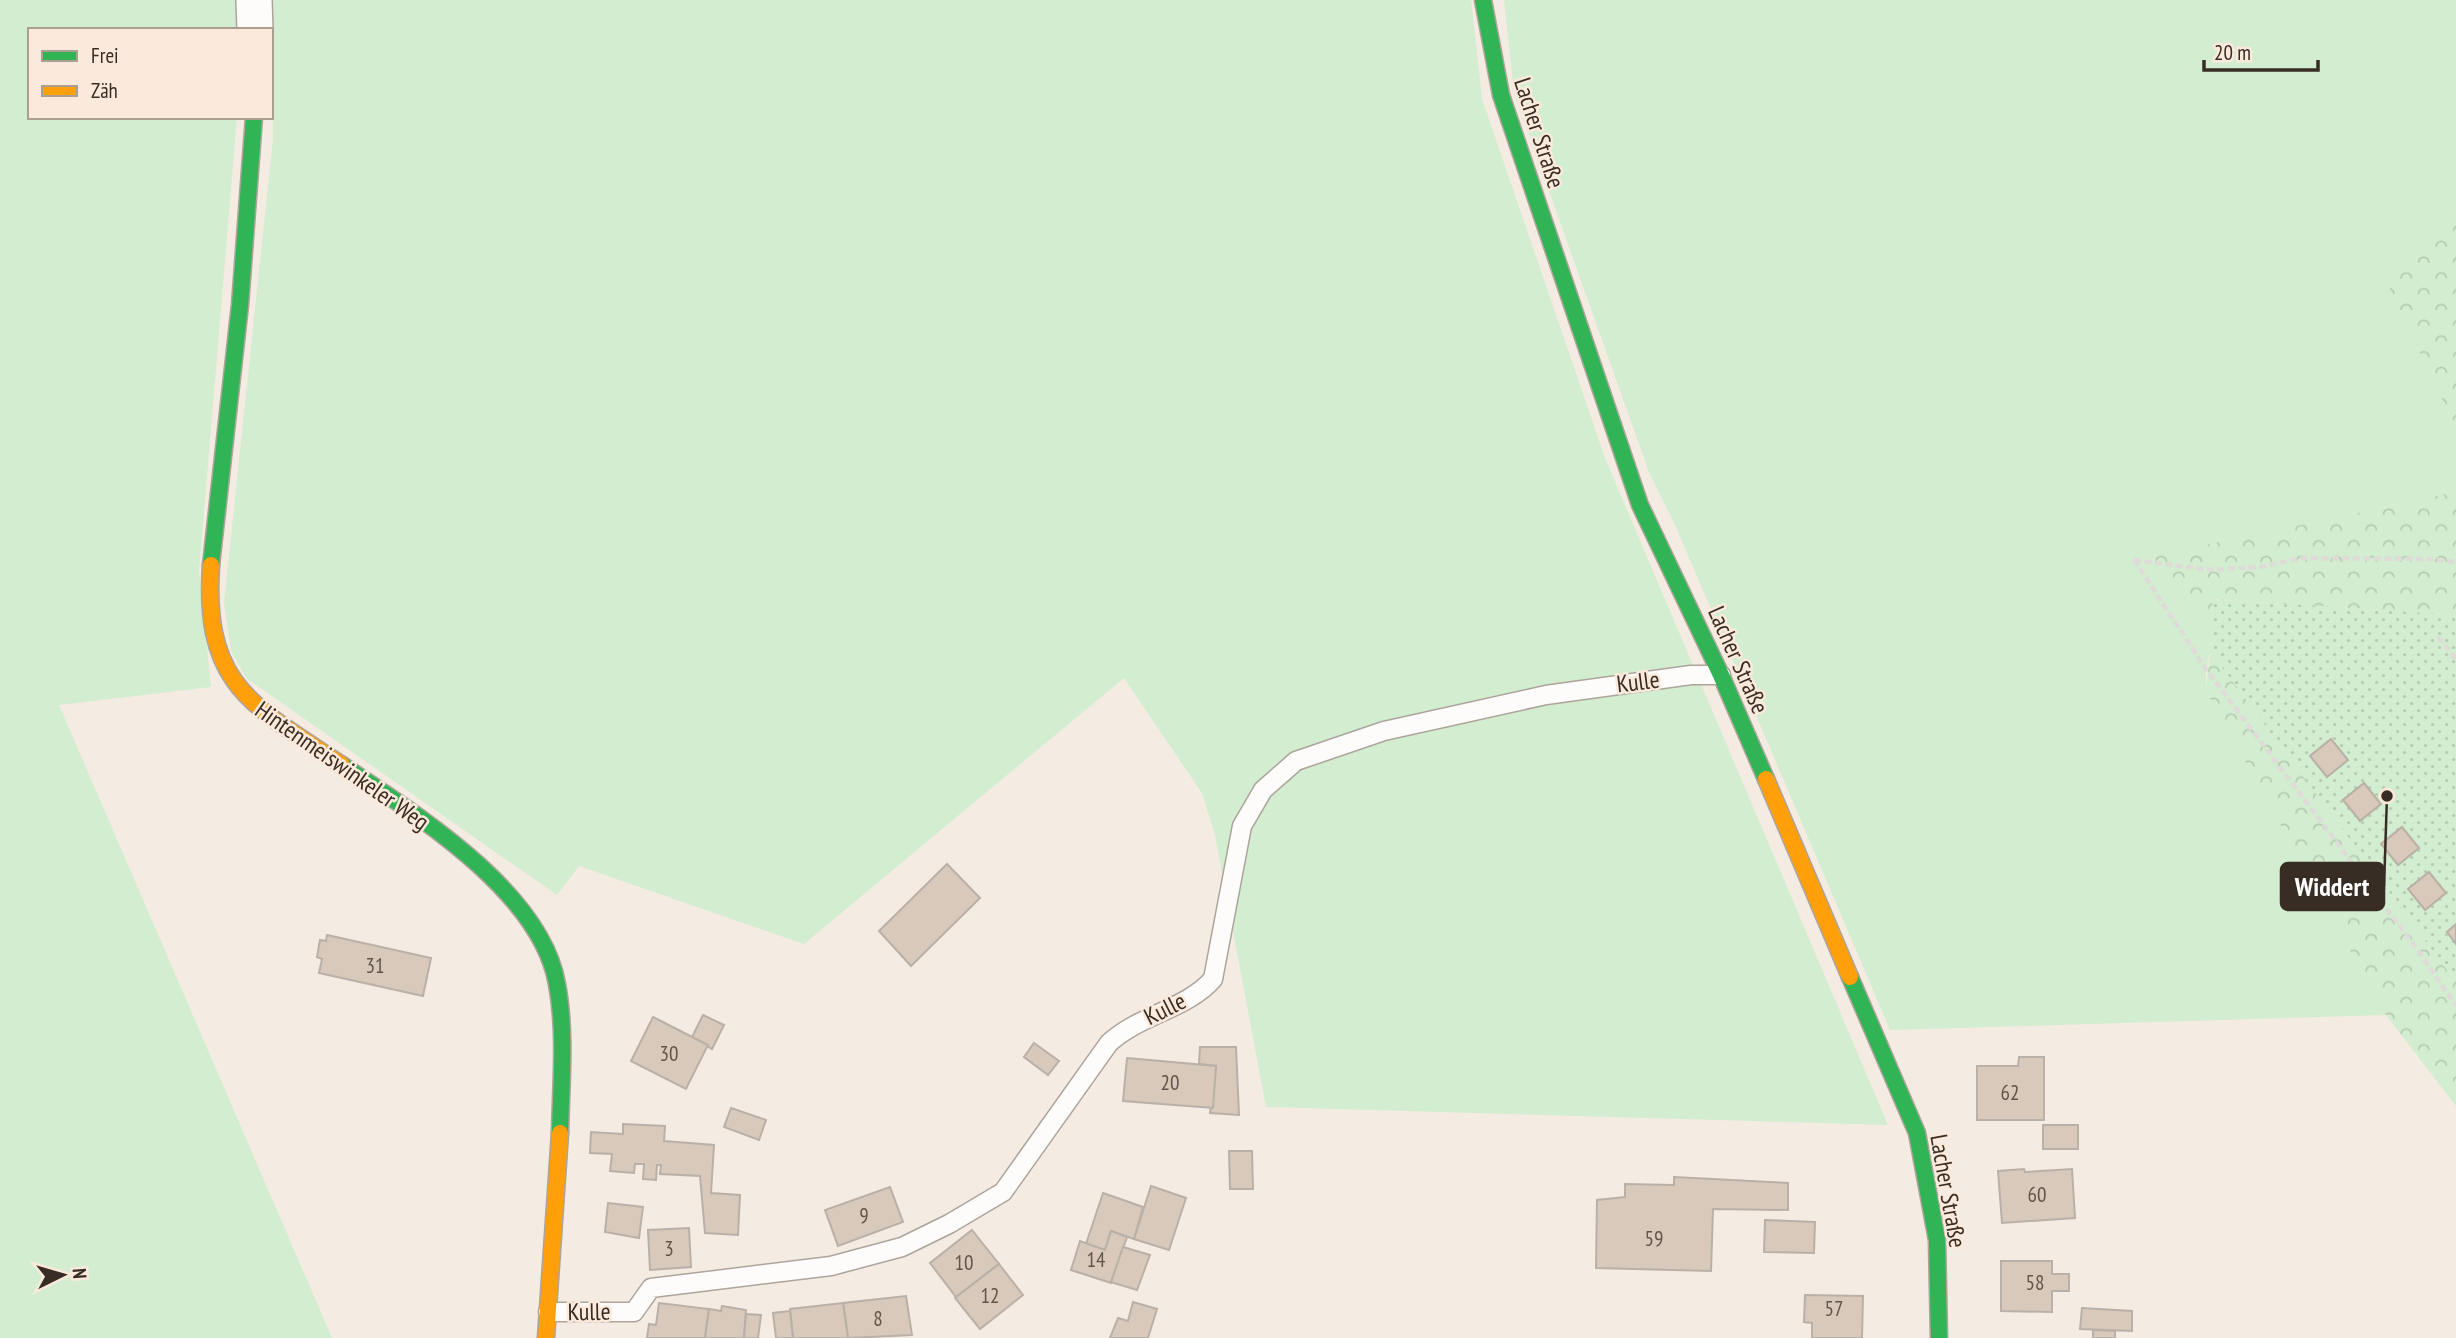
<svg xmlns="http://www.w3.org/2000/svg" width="2456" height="1338" viewBox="0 0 2456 1338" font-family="'PT Sans Narrow',sans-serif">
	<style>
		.grass { fill: #d2edcf }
		.forest { fill: url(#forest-crowns) }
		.garden { fill: url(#garden-dots) }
		.building { fill: #d8c9bb; stroke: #b9b0a8; stroke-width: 2 }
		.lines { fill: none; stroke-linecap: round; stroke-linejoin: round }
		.lane-casing { stroke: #ada49c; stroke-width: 21 }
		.street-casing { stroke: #ada49c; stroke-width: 38 }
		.fast-casing { stroke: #ada49c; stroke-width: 19 }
		.slow-casing { stroke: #ada49c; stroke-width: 19 }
		.path { stroke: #dedbd8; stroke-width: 4.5; stroke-dasharray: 7 3.5; stroke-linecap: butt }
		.lane { stroke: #fdfcfb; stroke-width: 18 }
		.street { stroke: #fdfcfb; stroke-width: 35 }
		.fast { stroke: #30b455; stroke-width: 16 }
		.slow { stroke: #ff9f0a; stroke-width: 16 }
		.labels { text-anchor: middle; stroke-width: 5; stroke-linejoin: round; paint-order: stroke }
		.number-label { font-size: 21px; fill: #60544a }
		.street-label { font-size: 24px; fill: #382d24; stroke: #fbeadb }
		.leader { fill: none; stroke: #382d24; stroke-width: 2.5 }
		.callout-dot { fill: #382d24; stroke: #fbeadb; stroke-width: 2.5 }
		.callout { fill: #382d24; stroke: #382d24; stroke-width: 2.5 }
		.callout-label { font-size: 26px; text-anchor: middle; font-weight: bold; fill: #fff }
	</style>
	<defs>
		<pattern id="forest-crowns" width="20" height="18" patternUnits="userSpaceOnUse" patternTransform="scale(1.75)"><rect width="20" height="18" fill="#d2edcf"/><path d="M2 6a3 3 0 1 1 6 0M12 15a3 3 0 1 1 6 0" fill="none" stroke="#b5ccb2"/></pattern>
		<pattern id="garden-dots" width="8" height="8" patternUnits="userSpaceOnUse" patternTransform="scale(1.75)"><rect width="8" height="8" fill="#d2edcf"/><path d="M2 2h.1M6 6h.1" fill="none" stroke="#b5ccb2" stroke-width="1.8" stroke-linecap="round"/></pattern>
	</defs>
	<rect width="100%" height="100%" fill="#f4ebe2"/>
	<g class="grass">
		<path d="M0,0H235L238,30H30V117H237L199,571L211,687L59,705L332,1338H0Z"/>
		<path d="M263,0H1471L1482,99L1605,458L1888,1125L1266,1107L1215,835L1202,793L1124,678L804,944L579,866L557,895L246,678L231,651L224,603L273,139L271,30Z"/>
		<path d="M1504,0H2456V209L2383,275L2456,429V492L2135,560L2211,628L2456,615V982L2210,652L2206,669V691L2386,1015L1890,1030L1676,527L1649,472L1514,92Z"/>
	</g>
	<g class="forest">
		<path d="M2456,209V429L2383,275Z"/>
		<path d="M2456,492V615L2213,599L2212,629L2134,560Z"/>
		<path d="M2210,651L2456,982V1106L2386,1015L2206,691Z"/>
	</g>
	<path class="garden" d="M2213,599L2456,615V982L2210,651Z"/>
	<g class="building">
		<path d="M2331,739L2348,760L2327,777L2310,756Z"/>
		<path d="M2364,783L2381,804L2360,821L2343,800Z"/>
		<path d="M2402,827L2419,848L2398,865L2381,844Z"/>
		<path d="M947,864L980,898L911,966L879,931Z"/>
		<path d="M2429,872L2446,893L2425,910L2408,889Z"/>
		<path d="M2456,924V944L2447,932Z"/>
		<path d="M327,935L431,958L423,996L319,973L322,959L317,957L320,940L326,941Z"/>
		<path d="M703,1015L724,1025L712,1049L692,1037Z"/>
		<path d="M653,1017L708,1045L686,1089L631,1061Z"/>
		<path d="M1034,1043L1059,1061L1048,1075L1024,1057Z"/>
		<path d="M1200,1047H1236L1239,1115L1210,1113L1216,1066L1199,1064Z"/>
		<path d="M2019,1057H2044V1120H1977V1066H2018Z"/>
		<path d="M1127,1058L1216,1066L1213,1108L1123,1101Z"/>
		<path d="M731,1108L766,1120L759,1140L724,1127Z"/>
		<path d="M623,1124L665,1126L664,1141L714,1145L711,1193L740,1195L738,1235L705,1233L700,1176L660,1174L661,1165H657L656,1180L643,1179L644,1164H635L634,1173L610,1171L612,1154L590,1153L591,1132L623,1134Z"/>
		<rect x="2043" y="1125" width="35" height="24"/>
		<path d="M1229,1151H1252L1253,1189H1230Z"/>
		<path d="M2024,1169L2025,1172L2072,1169L2075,1218L2002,1223L1998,1171Z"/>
		<path d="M1674,1177L1788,1183V1210L1713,1209L1711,1271L1596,1268L1597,1200L1625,1197V1184L1674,1185Z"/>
		<path d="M1151,1186L1186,1198L1169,1250L1134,1239Z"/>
		<path d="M890,1187L903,1222L838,1246L825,1210Z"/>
		<path d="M1103,1193L1143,1207L1134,1239L1111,1231L1105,1250L1086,1244Z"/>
		<path d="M608,1203L643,1207L639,1238L605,1232Z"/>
		<path d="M1765,1220L1815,1222L1814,1253L1764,1252Z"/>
		<path d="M689,1228L691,1267L650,1270L648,1230Z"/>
		<path d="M972,1230L999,1264L956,1297L930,1263Z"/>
		<path d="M1111,1231L1127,1237L1111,1283L1071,1270L1080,1241L1105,1250Z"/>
		<path d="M1123,1247L1150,1255L1137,1290L1111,1282Z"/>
		<path d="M2001,1261H2052V1274H2069V1291H2052V1312L2001,1311Z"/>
		<path d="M999,1264L1023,1295L980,1329L955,1298Z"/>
		<path d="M1805,1295L1863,1296L1862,1338H1812V1323L1804,1322Z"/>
		<path d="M906,1296L912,1335L848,1338L843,1303Z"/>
		<path d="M1133,1302L1157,1309L1148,1338H1110L1118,1318L1128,1321Z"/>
		<path d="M659,1303L709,1309L705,1338H647L649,1324L656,1325Z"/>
		<path d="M843,1303L848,1338H793L790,1309Z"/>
		<path d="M722,1306L746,1310L744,1338H705L709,1309L721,1311Z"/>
		<path d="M2082,1308L2132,1311V1331L2080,1329Z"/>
		<path d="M790,1311L793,1338H776L773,1313Z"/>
		<path d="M746,1314L761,1315L758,1338H744Z"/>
		<path d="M2093,1330L2115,1331V1338H2093Z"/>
	</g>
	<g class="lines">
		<defs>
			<path id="lane" d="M548,1312H634L651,1288L831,1266L902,1247L949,1224L1003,1192L1109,1043C1139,1015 1187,1009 1213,979L1242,826L1263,790L1296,761L1384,731L1546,695L1691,675H1721"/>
			<path id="street" d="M254,0L255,30"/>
			<g id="fast">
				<path d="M1483,0L1501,95L1640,505L1721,675L1766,779"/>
				<path d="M211,565L240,305L254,117"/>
				<path d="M342,765C415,814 541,891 557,984C566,1032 561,1084 560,1133"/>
				<path d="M1850,977L1917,1133L1937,1240L1939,1338"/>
			</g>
			<g id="slow">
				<path d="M211,565C203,686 252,705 342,765"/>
				<path d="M1766,779L1850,977"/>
				<path d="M546,1338L560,1133"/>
			</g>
		</defs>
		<use href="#lane" class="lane-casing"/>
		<use href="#street" class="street-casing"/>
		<use href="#fast" class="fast-casing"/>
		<use href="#slow" class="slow-casing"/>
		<g class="path">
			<path d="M2134,560L2206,669L2417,949L2456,1006"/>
			<path d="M2134,560L2210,570L2260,567L2302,558L2430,559L2456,562"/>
			<path d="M2438,637L2456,659"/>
		</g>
		<use href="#lane" class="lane"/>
		<use href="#street" class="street"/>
		<use href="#fast" class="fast"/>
		<use href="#slow" class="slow"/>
	</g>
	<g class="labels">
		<g class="number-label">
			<text x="375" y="973">31</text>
			<text x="669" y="1061">30</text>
			<text x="1170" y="1090">20</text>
			<text x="2010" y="1100">62</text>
			<text x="2037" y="1202">60</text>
			<text x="864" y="1223">9</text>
			<text x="1654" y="1246">59</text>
			<text x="669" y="1256">3</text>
			<text x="1096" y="1267">14</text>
			<text x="964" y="1270">10</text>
			<text x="2035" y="1290">58</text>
			<text x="990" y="1303">12</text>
			<text x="1834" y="1316">57</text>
			<text x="878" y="1326">8</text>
		</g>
		<g class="street-label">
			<text transform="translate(1539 133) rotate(72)" y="8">Lacher Straße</text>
			<text transform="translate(1738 660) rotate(66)" y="8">Lacher Straße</text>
			<text transform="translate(1638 682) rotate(-7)" y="8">Kulle</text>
			<text transform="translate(342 766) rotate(35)" y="8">Hintenmeiswinkeler Weg</text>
			<text transform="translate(1165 1009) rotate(-27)" y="8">Kulle</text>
			<text transform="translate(1948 1191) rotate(80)" y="8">Lacher Straße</text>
			<text transform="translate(589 1312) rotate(-1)" y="8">Kulle</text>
		</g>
	</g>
	<path class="leader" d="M2387 796L2384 887"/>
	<circle class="callout-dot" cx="2387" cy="796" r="7"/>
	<rect class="callout" x="2281" y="863" width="103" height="47" rx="7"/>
	<g class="callout-label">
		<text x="2332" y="896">Widdert</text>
	</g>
	<rect x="28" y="28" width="245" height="91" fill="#fbeadb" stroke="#ad9e92" stroke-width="2"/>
	<rect x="42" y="51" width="35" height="10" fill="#30b455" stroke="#ad9e92" stroke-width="2"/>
	<text x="91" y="63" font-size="21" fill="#382d24">Frei</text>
	<rect x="42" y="86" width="35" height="10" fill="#ff9f0a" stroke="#ad9e92" stroke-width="2"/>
	<text x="91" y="98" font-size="21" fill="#382d24">Zäh</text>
	<g transform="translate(63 1275) rotate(85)" stroke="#fbeadb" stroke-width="5" paint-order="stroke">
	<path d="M0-5L12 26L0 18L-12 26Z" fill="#382d24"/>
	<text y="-10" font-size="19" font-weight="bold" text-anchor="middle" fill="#382d24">N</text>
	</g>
	<path d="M2204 60v10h114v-10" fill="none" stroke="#382d24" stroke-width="3.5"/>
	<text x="2214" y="60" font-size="21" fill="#382d24" stroke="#fbeadb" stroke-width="5" paint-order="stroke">20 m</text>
</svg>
